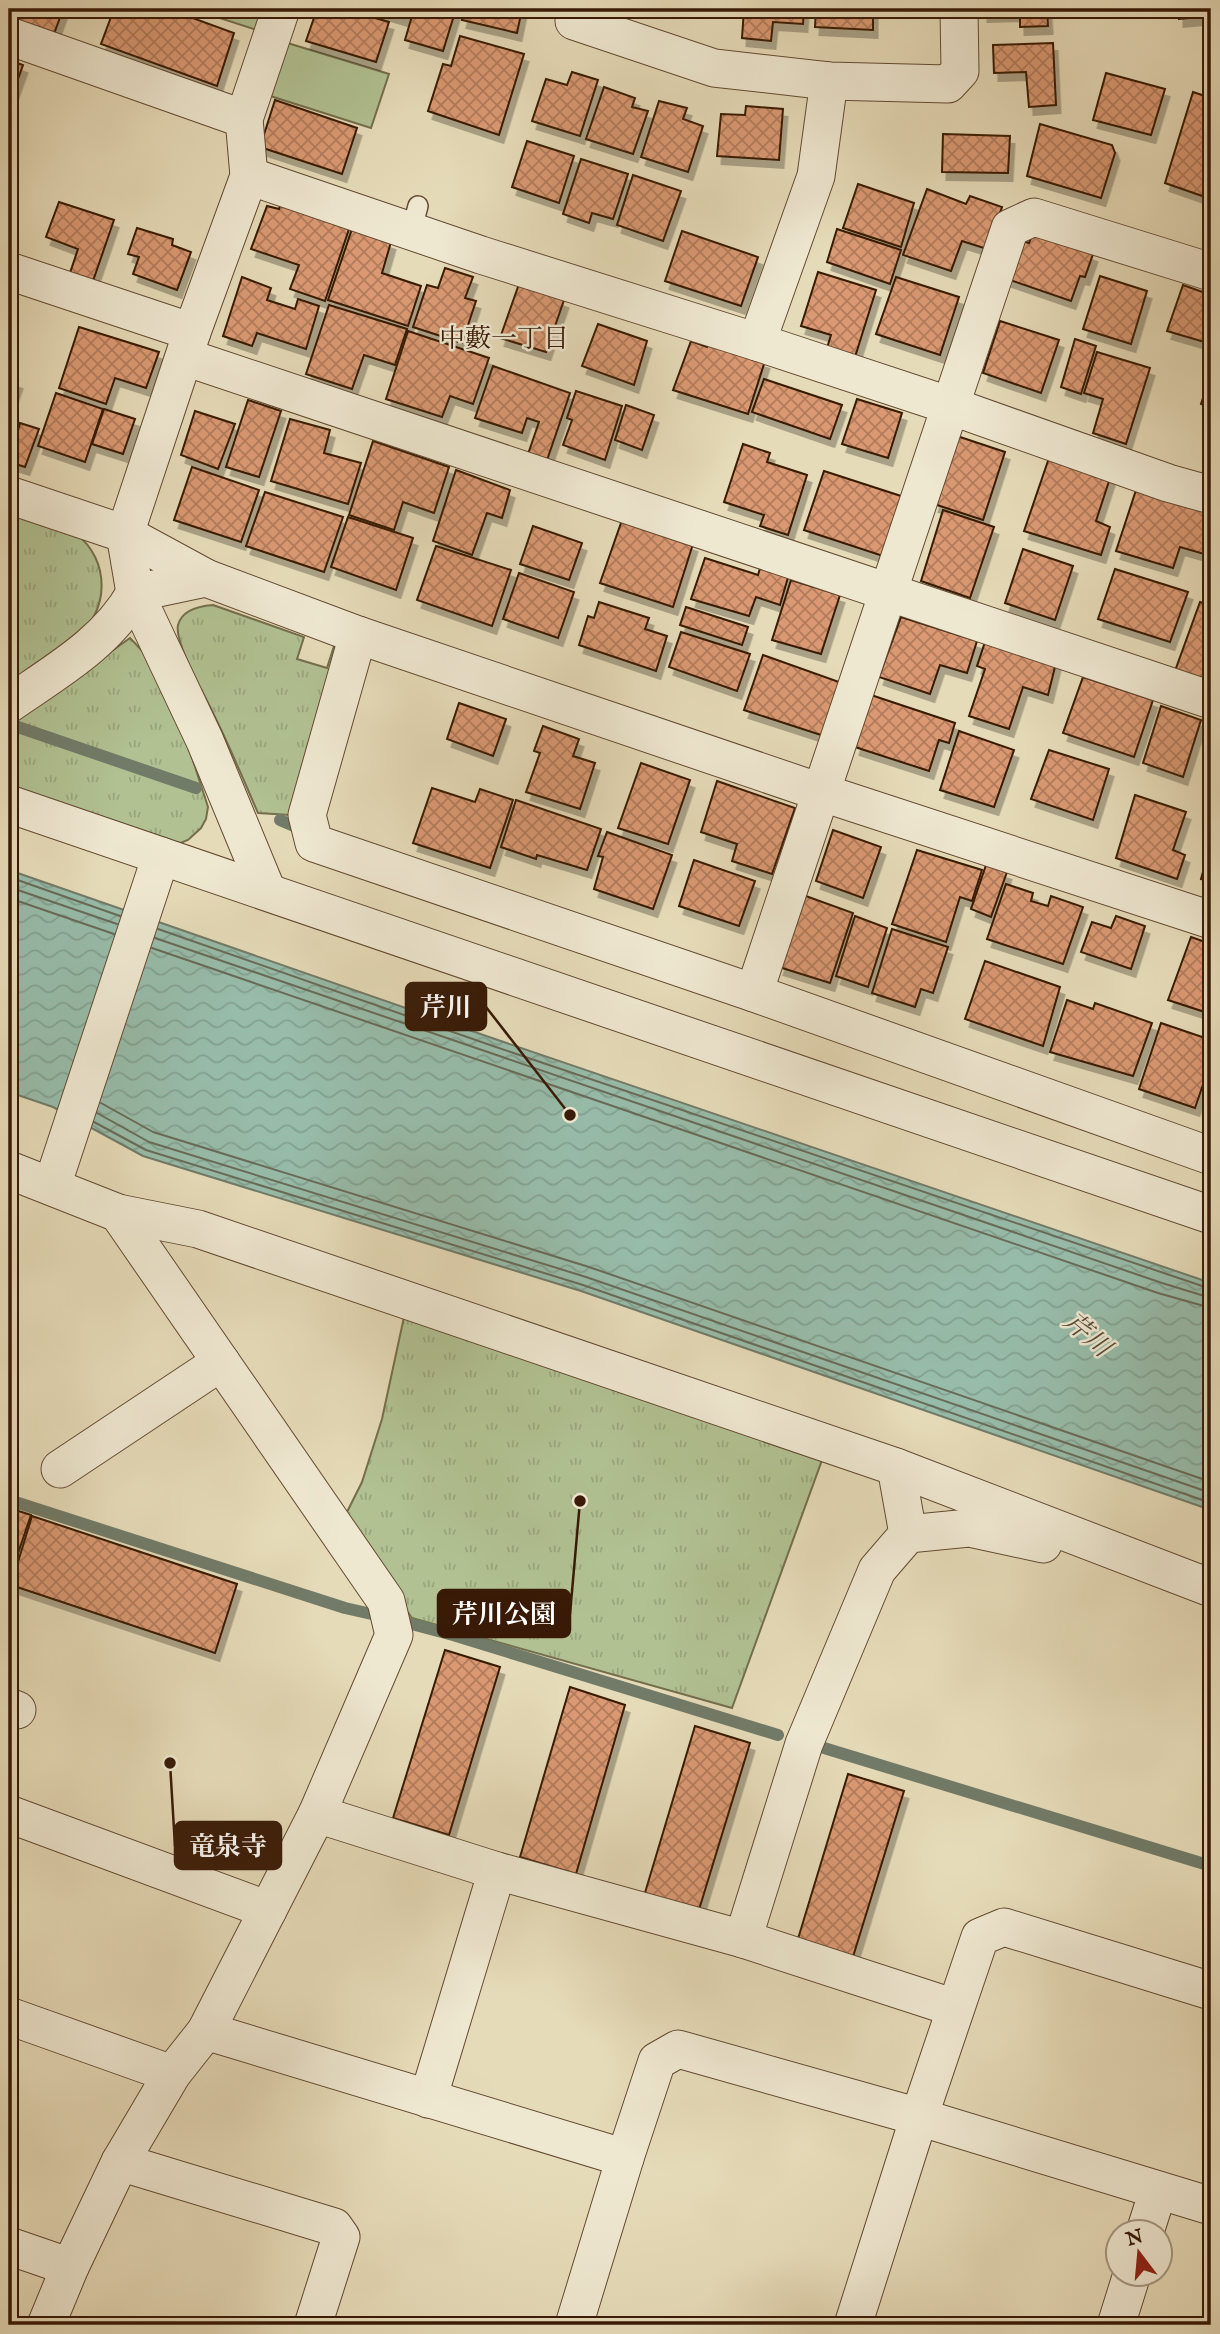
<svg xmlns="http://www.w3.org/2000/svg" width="1220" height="2334" viewBox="0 0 1220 2334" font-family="'IM FELL English','Noto Serif JP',serif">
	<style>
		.grass { fill: url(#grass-tufts); stroke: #746e4c; stroke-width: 2 }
		.garden { fill: #b1c192; stroke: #746e4c; stroke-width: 2 }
		.water { fill: url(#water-waves); stroke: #717b68; stroke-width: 2 }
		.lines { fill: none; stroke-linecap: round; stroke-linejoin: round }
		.shore { stroke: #686b58; stroke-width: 2 }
		.stream { stroke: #717b68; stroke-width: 12 }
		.building { fill: url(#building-cross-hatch); stroke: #381a06; stroke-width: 2; filter: url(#shadow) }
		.lane-casing { stroke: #644a32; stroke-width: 22 }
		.street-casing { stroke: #644a32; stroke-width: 39 }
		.lane { stroke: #efe8d1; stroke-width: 19 }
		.street { stroke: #efe8d1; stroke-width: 37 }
		.labels { text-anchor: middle; stroke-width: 5; stroke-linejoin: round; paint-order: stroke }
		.neighbourhood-label { font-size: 26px; fill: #381a06; stroke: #efe8d1 }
		.water-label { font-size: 26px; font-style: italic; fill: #544b37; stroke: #efe8d1 }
		.leader { fill: none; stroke: #381a06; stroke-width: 2.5 }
		.callout-dot { fill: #381a06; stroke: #efe8d1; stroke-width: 2.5 }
		.callout { fill: #381a06; stroke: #381a06; stroke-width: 2.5 }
		.callout-label { font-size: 26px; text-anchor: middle; font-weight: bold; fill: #fff }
	</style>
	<defs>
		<pattern id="grass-tufts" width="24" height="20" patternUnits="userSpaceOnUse" patternTransform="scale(1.75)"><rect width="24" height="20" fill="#b1c192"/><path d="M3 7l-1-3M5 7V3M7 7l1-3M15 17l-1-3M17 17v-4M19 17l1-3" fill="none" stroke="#99a57c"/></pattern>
		<pattern id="water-waves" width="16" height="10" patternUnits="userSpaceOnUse" patternTransform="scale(1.75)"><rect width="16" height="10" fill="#97bcaa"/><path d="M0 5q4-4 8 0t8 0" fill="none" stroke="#83a191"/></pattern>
		<pattern id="building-cross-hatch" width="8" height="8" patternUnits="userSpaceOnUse" patternTransform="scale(1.75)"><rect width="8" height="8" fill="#da9972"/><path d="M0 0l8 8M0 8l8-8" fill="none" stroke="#b27c5c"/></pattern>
		<filter id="shadow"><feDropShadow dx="4.5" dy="8" stdDeviation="0" flood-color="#0004"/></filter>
	</defs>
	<rect width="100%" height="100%" fill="#e6dbb8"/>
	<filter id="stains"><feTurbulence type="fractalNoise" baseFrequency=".00286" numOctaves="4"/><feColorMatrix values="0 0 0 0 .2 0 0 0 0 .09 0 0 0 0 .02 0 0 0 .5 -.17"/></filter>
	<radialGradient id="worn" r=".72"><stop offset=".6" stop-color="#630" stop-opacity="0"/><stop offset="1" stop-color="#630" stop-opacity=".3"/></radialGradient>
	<g class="grass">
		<path d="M23,514C37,518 57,520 69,528C108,555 112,600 81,635C69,648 27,670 9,682V522Z"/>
		<path d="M213,605L304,637L297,659L327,668L334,646L339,649L290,815L258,813C244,781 230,747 214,715C206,697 174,643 178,625C182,610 199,606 213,605Z"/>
		<path d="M130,638L148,657L189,748L208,807L206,819L201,828L188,840L178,844L9,787V725Z"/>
		<path d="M404,1317L822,1460L732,1708L412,1618L343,1520L362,1482L382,1419Z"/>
	</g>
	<g class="garden">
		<path d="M192,9H270L263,32Z"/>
		<path d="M281,41L389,74L371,128L264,94Z"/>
	</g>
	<path class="water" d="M9,870L492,1038L1211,1283V1510L581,1291L143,1156L53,1107L9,1092Z"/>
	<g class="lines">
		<g class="shore">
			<path d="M9,877L120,916"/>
			<path d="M9,887L117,924"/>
			<path d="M9,898L114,934"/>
			<path d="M158,929L490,1045L1211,1289"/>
			<path d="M155,938L1162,1283L1211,1298"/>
			<path d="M152,948L1158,1293L1211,1308"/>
			<path d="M101,1103L153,1132L589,1267L1211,1482"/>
			<path d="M97,1113L149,1142L586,1277L1211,1493"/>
			<path d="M94,1122L146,1150L583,1285L1211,1503"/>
		</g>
		<g class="stream">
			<path d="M15,726L196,788"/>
			<path d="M280,820L294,826"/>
			<path d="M9,1500L345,1608L376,1615"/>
			<path d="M404,1622L453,1635L778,1735"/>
			<path d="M824,1748L1211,1866"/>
		</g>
	</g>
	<g class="building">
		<path d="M13,9H63L54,34L9,19Z"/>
		<path d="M114,9H168L234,33L217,86L101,44Z"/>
		<path d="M317,9H344L389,22L376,62L306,41Z"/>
		<path d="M373,9H406L403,18Z"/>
		<path d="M414,9H456L443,51L405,40Z"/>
		<path d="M465,9H522L517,33L462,20Z"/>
		<path d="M744,9H804L803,24L773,22L771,41L742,38Z"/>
		<path d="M816,9H873V30L815,27Z"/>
		<path d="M983,9H1047L1048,26L1020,27V13L983,14Z"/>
		<path d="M1179,9H1210V16L1179,19Z"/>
		<path d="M460,36L524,54L499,135L428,111L443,64L451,66Z"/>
		<path d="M1053,43L1056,105L1029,107L1026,72L994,73L993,45Z"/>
		<path d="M9,60L23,65L9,104Z"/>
		<path d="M572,72L598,80L580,136L532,121L546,79L567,85Z"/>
		<path d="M1106,73L1165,89L1151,135L1093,120Z"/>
		<path d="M604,87L635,98L632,107L648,111L633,154L586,139Z"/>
		<path d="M1193,92L1211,98V199L1165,183Z"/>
		<path d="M275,100L357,128L342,174L260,147Z"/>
		<path d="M659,101L687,108L683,119L703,126L688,172L641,157Z"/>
		<path d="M746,106L783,109L779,160L717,156L721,114L745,115Z"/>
		<path d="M1040,124L1112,145L1115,153L1101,198L1027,176Z"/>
		<path d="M943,134L1010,136L1008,173L942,172Z"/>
		<path d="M527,141L574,156L559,203L512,187Z"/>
		<path d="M581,159L628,174L613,219L592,213L589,223L563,214Z"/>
		<path d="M633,175L681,191L663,241L617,225Z"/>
		<path d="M858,184L914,203L901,247L843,228Z"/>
		<path d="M927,189L966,204L970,196L1002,207L987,249L962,241L951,271L903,255Z"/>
		<path d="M282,200L351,223L325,301L290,289L299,265L251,249L267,206L279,209Z"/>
		<path d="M59,202L114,220L93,281L70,273L78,249L46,237Z"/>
		<path d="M137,228L173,239L172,245L191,252L177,290L133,274L139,257L128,254Z"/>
		<path d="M352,229L391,242L382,273L421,286L408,326L328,300Z"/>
		<path d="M837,229L901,250L890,284L827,262Z"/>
		<path d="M682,231L758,257L741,306L665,281Z"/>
		<path d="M1033,233L1093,254L1085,277L1080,276L1071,301L1007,279L1020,240L1029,243Z"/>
		<path d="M445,268L473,277L465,298L476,301L462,343L413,327L427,285L438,288Z"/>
		<path d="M818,272L876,290L855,357L827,348L831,335L801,326Z"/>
		<path d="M1100,276L1147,291L1131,344L1083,329Z"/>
		<path d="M242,277L271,288L267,300L295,309L298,299L319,306L306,349L257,333L252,346L223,336Z"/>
		<path d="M896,277L959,297L940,355L876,334Z"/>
		<path d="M519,284L564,300L546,352L500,338Z"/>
		<path d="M1183,285L1211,295V344L1167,331Z"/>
		<path d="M329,305L407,329L395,365L364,355L352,389L306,374Z"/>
		<path d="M1000,321L1059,340L1041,393L983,373Z"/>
		<path d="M598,324L647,341L634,385L582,366Z"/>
		<path d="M79,327L159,352L146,388L115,378L106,404L59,388Z"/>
		<path d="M408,331L489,358L473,404L450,396L442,417L386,399Z"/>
		<path d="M1075,339L1096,346L1081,394L1061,387Z"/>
		<path d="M691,341L707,347L709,342L765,361L748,414L673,390Z"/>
		<path d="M1097,352L1150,368L1126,444L1093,433L1103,399L1084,393Z"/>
		<path d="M493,366L570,393L546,463L527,457L539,422L527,418L522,433L475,418Z"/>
		<path d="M9,378L18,381L9,407Z"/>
		<path d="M764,379L842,405L830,439L752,412Z"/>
		<path d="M1208,383L1211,384V408L1201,404Z"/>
		<path d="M576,391L622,406L605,460L563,445L572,420L567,418Z"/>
		<path d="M56,393L103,409L85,462L38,446Z"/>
		<path d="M857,399L902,413L888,458L842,444Z"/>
		<path d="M248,400L281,411L259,477L226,467Z"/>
		<path d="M626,405L654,415L642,450L615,440Z"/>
		<path d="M104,409L135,419L123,454L92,444Z"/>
		<path d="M195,411L235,424L218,469L181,455Z"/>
		<path d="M290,419L330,430L324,453L361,463L348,504L271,481Z"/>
		<path d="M20,423L39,429L25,467L9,462Z"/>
		<path d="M957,436L1005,452L983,520L934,504Z"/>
		<path d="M373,441L449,467L434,513L403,502L394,530L349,515Z"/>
		<path d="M743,444L770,453L767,462L807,475L788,535L760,526L764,515L724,502Z"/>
		<path d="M1050,455L1111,475L1096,521L1110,527L1101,555L1024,531Z"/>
		<path d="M192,467L259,490L241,542L174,520Z"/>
		<path d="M456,470L510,490L502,518L487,513L472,555L433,541Z"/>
		<path d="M824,471L904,497L883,556L804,530Z"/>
		<path d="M1138,484L1211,508V556L1180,547L1173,568L1116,551Z"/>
		<path d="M265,492L343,517L324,572L246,546Z"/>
		<path d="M943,510L994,527L970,598L921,581Z"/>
		<path d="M348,517L413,538L396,590L331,567Z"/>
		<path d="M622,520L693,544L673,607L600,583Z"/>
		<path d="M533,526L582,543L569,580L520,564Z"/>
		<path d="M436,546L511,570L492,626L417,600Z"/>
		<path d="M1023,549L1073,566L1055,620L1005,603Z"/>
		<path d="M705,558L758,575L761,565L789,574L780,605L756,597L749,616L691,599Z"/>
		<path d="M1115,569L1188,592L1170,642L1098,619Z"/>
		<path d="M519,573L574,592L558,638L503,619Z"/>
		<path d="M791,580L840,595L821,654L772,640Z"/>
		<path d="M599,602L649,618L645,629L667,636L656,671L579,645L588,616L594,618Z"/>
		<path d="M1200,602L1211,606V665L1206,682L1175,671Z"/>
		<path d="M686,607L748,627L742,645L680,625Z"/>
		<path d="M901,617L977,641L967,673L940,665L930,694L879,677Z"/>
		<path d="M681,632L750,654L737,691L669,667Z"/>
		<path d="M986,639L1056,663L1048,695L1023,687L1009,729L969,716L985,669L977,666Z"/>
		<path d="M763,655L842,683L824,736L744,710Z"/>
		<path d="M1083,677L1153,700L1134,757L1063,733Z"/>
		<path d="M871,695L955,723L949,743L939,740L929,771L855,747Z"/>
		<path d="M459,703L506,719L493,756L447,739Z"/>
		<path d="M1161,706L1201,720L1183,777L1143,763Z"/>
		<path d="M543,726L579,739L573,756L595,763L580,809L526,792L540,753L534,751Z"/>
		<path d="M959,731L1014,750L994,807L940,790Z"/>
		<path d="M1049,750L1109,769L1093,820L1031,799Z"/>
		<path d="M641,763L690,780L668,844L618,828Z"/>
		<path d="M717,781L795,808L772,874L732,861L737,844L701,832Z"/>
		<path d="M432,788L475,802L480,789L513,800L490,868L413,843Z"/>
		<path d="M1135,795L1186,812L1173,850L1185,855L1177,879L1116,858Z"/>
		<path d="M516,800L601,829L587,870L537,855L536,859L501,847Z"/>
		<path d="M833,830L881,847L863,898L816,881Z"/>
		<path d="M607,832L672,855L653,909L594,889L603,857L598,856Z"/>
		<path d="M1211,843V882L1201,879Z"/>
		<path d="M917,850L982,870L972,901L960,897L946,942L892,924Z"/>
		<path d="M694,860L755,881L739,926L679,906Z"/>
		<path d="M986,865L1007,872L991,917L971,909Z"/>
		<path d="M1006,884L1033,893L1031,901L1048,906L1051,896L1083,907L1063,964L987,939Z"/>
		<path d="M803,895L853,913L830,983L779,967Z"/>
		<path d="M855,916L887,928L868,987L836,976Z"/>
		<path d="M1116,916L1145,926L1131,969L1081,952L1092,922L1111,928Z"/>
		<path d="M892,929L948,947L933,993L921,989L915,1007L872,993Z"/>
		<path d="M1191,937L1211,944V1014L1168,1000Z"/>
		<path d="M985,961L1060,987L1043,1046L965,1019Z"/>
		<path d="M1067,1000L1093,1009L1095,1003L1152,1023L1133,1076L1050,1052Z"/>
		<path d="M1161,1023L1211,1040V1061L1195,1108L1139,1089Z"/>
		<path d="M9,1508L31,1515L15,1562L9,1560Z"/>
		<path d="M32,1516L237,1584L215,1653L11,1585Z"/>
		<path d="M445,1650L500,1667L449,1835L393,1818Z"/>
		<path d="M570,1687L625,1705L576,1874L520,1857Z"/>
		<path d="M695,1726L750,1743L698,1913L644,1896Z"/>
		<path d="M848,1774L904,1791L852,1960L797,1942Z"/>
	</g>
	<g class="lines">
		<defs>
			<path id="lane" d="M411,232L418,206"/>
			<g id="street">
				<path d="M577,9L574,21L714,68L829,81L948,84L960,71L959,9"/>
				<path d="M9,36L244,119"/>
				<path d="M249,176L481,255L757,342L951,406L1168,483L1211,495"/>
				<path d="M9,271L192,332"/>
				<path d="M757,342L816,176L829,81"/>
				<path d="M185,357L1211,700"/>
				<path d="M9,495L125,534L206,578L358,635L820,792L1211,920"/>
				<path d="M358,635L307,815L314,843L754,993L1211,1156"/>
				<path d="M9,704C55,672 107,643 135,593L206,578"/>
				<path d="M9,804L1211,1215"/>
				<path d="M267,891L205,741L135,593L125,534L192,332L249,176L244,119L281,9"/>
				<path d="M754,993L1010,228L1034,217L1211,272"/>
				<path d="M9,1170L118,1213L198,1229L896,1467L1211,1588"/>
				<path d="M52,1186L161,856"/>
				<path d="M896,1467L908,1534L969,1528L1043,1544"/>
				<path d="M60,1469L221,1362"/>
				<path d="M9,1707L17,1710"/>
				<path d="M9,1814L268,1910"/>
				<path d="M317,1814L497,1871L743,1939L955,2008"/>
				<path d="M743,1939L804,1744L877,1570L908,1534"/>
				<path d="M9,2016L172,2074"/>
				<path d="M206,2031L625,2158L657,2061L678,2049L919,2117L1211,2206"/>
				<path d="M428,2099L497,1871"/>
				<path d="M120,2162L334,2227L341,2237L313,2325"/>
				<path d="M1145,2232L1158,2191"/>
				<path d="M9,2246L70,2267"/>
				<path d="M46,2325L70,2267L120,2162L172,2074L206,2031L317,1814L394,1635L386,1601L118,1213"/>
				<path d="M574,2325L625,2158"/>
				<path d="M853,2325L919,2117L980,1937L1004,1927L1211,1991"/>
				<path d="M1116,2325L1132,2274"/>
			</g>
		</defs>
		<use href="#lane" class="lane-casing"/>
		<use href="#street" class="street-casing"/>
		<use href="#lane" class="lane"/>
		<use href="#street" class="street"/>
	</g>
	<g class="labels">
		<g class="neighbourhood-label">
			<text x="504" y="347">中藪一丁目</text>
		</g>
		<g class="water-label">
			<text transform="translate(1088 1334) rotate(41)" y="9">芹川</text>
		</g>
	</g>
	<path class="leader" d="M570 1115L486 1007M580 1501L570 1614M170 1763L175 1846"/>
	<g class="callout-dot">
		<circle cx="570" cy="1115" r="7"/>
		<circle cx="580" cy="1501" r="7"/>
		<circle cx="170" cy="1763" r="7"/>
	</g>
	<g class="callout">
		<rect x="406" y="983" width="80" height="47" rx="7"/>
		<rect x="438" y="1590" width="132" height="47" rx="7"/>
		<rect x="175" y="1822" width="106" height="47" rx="7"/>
	</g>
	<g class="callout-label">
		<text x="446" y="1016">芹川</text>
		<text x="504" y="1623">芹川公園</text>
		<text x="228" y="1855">竜泉寺</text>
	</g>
	<rect width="1220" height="2334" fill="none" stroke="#e6dbb8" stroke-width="35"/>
	<rect x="10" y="10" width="1199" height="2313" fill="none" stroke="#381a06" stroke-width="3.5"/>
	<rect x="18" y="18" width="1185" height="2299" fill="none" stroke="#381a06" stroke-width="2"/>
	<g transform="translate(1139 2253) rotate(344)"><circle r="33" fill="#efe8d1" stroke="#a69680" stroke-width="2"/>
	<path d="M0-5L12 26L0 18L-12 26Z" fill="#8f2418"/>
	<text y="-10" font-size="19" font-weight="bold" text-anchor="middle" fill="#381a06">N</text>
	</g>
	<rect width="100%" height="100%" filter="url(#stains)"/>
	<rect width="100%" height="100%" fill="url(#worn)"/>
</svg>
